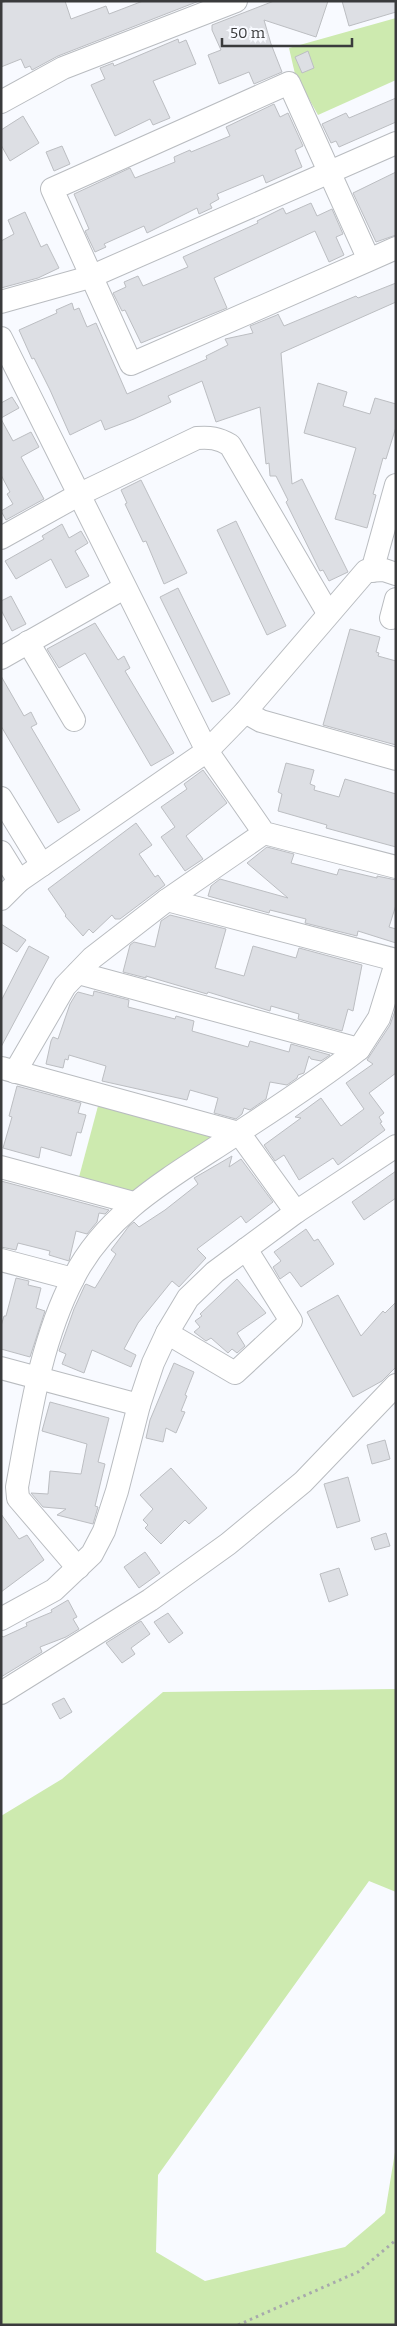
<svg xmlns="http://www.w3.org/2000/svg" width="397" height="2326" viewBox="0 0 397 2326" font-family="Bitter,serif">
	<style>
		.green { fill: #cdeaaf }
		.building { fill: #dddfe4; stroke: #bcbec2 }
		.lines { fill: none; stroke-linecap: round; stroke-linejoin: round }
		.minor-casing { stroke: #b9bcc0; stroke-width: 24 }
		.path { stroke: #a7a9ac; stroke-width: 3; stroke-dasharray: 2.5 4; stroke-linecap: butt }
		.minor { stroke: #fff; stroke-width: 22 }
	</style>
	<rect width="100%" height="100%" fill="#f8faff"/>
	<g class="green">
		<path d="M396,18V80L318,115L295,74L289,48Z"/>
		<path d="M98,1106L213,1135L209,1143L138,1194L79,1177Z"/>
		<path d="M396,1689V1892L369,1881L158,2175L156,2252L205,2281L345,2247L385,2213L396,2146V2325H1V1816L62,1779L163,1692Z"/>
	</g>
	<g class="building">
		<path d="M7,1H65L71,19L106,6L109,14L143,1H199L58,56L32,70L30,66L25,68L21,59L1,67V3Z"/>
		<path d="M274,1H328L316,37L264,20L271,44L282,72L254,84L249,72L219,84L208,55L221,50L212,30V25Z"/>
		<path d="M342,1H396V12L349,26Z"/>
		<path d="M178,39L179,43L186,40L196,64L153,81L170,118L153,125L150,119L115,136L91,85L105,79L100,68L113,63L114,66Z"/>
		<path d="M308,51L314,68L302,73L295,57Z"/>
		<path d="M396,98V122L339,147L336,141L331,143L322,124L346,113L349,118Z"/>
		<path d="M274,104L280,117L288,113L303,146L295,150L302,167L266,183L263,175L217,194L219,199L210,204L212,208L199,214L197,208L147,233L144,226L104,244L106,247L95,252L85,231L89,229L74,194L130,168L135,178L175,162L174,157L190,150L191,152L230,136L226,127Z"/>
		<path d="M23,116L39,143L10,161L1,145V130Z"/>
		<path d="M62,146L70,164L54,171L46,152Z"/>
		<path d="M396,172V235L376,242L353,193Z"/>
		<path d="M311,203L317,216L332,209L343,234L336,237L344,255L329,262L315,231L214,278L227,308L141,343L125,310L122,311L113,293L126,287L124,282L138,276L143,286L188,267L183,257L258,223L257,221L283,208L286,214Z"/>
		<path d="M25,212L41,247L47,244L59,268L38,278L1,288V241L14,234L8,220Z"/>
		<path d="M396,283V302L281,353L292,484L302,479L348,572L329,581L323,570L320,571L286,502L288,500L276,476H270L269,463L266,464L260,407L216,422L202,381L168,396L171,402L134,419L105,430L101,420L70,435L50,390L34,358L32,359L19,330L57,313L56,310L72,303L74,310L79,308L87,327L96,323L127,394L207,359L206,356L228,345L225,339L253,333L250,326L277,315L278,314L284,326L356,296L358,298Z"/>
		<path d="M318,383L347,392L343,406L370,414L375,398L396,404V427L386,459L383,458L373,494L376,495L367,528L335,519L356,448L304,433Z"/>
		<path d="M12,397L19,408L1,418V403Z"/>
		<path d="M1,419L13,441L31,432L39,447L21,457L44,499L6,520L1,511L13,504L7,494L10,492L1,475Z"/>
		<path d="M141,480L187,573L164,584L146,541L143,542L125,504L127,503L121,490Z"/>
		<path d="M236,521L286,626L267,635L217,530Z"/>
		<path d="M62,524L69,538L81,531L88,543L75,551L89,576L66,588L51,559L16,579L5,561L44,539L42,536Z"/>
		<path d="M178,588L230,694L212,702L160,597Z"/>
		<path d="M11,596L26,624L12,631L1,610V601Z"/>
		<path d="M95,623L118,660L124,656L130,668L125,671L174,753L151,766L85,653L59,668L47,649Z"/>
		<path d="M350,629L380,637L376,652L379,653L378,656L396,661V745L323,725Z"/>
		<path d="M1,676L24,716L31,712L37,724L31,727L80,810L58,823L1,726Z"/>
		<path d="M286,763L314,770L310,784L315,786L314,790L339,797L345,779L396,794V847L326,828L327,825L278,811L282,794L278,792Z"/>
		<path d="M203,770L227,803L186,836L203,859L185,871L161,837L175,827L161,807L187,789L184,784Z"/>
		<path d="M136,823L152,845L139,854L155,877L158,875L165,885L120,919H115L112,915L93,933L89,929L83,936L65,916L66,915L48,889Z"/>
		<path d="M267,847L294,854L291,863L337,875L339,869L377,878V876L396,880V905L389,927L396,929V943L358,931L357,936L305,923L306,919L270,910L269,913L208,896L211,886L220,879L288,898L247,863Z"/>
		<path d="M170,915L226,929L215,968L244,976L253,946L296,958L299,948L362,965L353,1011L348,1009L342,1031L298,1019L299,1014L271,1006L270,1011L208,992L207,994L146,976V978L123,972L130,945L134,942L155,947L161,921Z"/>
		<path d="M1,924L26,940L17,952L1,942Z"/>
		<path d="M29,946L49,957L1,1047V1001Z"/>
		<path d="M94,991L129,1000L128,1007L175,1019L176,1016L194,1021L192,1031L248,1047L250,1041L289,1052L291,1044L330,1055L321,1061L311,1059L309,1056L304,1073L298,1075L297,1078L287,1085L270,1082L266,1099L250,1110L244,1108L242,1114L236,1119L214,1113L218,1098L190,1090L187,1100L102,1081L106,1066L69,1055L68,1060L65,1059L63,1068L46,1064L51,1041L53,1037L58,1039L70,1004L76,994L78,992L93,996Z"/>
		<path d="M396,1008V1073L369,1093L384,1113L379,1117L382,1122L380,1123L385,1130L338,1165L333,1158L299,1180L284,1155L275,1161L264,1145L301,1118L295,1117L321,1098L341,1126L364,1109L346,1083L373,1064L367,1060L390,1025Z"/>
		<path d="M17,1086L81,1103L78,1113L86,1115L81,1133L77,1132L71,1156L41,1147L39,1158L3,1148L12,1117L9,1116Z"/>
		<path d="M232,1156L229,1167L241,1159L273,1202L246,1223L241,1216L197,1249L206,1258L179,1287L172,1281L138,1323L124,1349L136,1355L131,1367L92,1350L84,1373L62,1364L66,1354L59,1351L74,1309L85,1285L86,1284L95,1288L116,1254L111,1250L129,1226L134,1222L139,1227L165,1210L198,1184L194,1178Z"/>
		<path d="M396,1171V1198L364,1220L352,1202Z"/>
		<path d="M1,1181L31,1189L109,1210L105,1214L99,1213L97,1222L87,1234L76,1231L69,1261L49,1255L50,1251L18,1243L16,1250L1,1247Z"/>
		<path d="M306,1229L314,1241L318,1239L334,1264L301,1287L290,1272L280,1279L273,1267L281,1261L274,1252Z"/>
		<path d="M16,1278L29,1281L28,1285L41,1288L36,1308L45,1311L30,1357L1,1349V1326L4,1316H6Z"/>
		<path d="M237,1279L266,1313L237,1333L245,1346L237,1353L232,1349L228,1353L211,1338L206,1341L194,1332L200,1327L195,1321L202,1316L200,1314Z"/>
		<path d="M338,1295L361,1336L383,1311L385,1313L396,1302V1367L382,1381L353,1397L307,1312Z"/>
		<path d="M174,1363L194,1372L185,1395L187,1396L181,1411L185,1412L176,1433L166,1428L163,1442L146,1438L150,1420Z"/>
		<path d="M50,1402L109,1418L98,1462L105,1464L95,1506L98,1507L93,1524L57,1515L66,1509L43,1507L31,1493L48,1494L50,1471L81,1474L87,1444L42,1431Z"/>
		<path d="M385,1440L390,1459L372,1464L367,1445Z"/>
		<path d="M171,1468L207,1508L189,1524L185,1520L161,1544L145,1528L148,1525L143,1520L153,1509L140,1495Z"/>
		<path d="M348,1477L360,1521L337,1528L324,1484Z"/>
		<path d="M1,1514L19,1539L27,1535L44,1560L1,1592Z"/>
		<path d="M386,1533L390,1546L375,1550L371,1538Z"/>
		<path d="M145,1552L160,1573L139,1588L124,1567Z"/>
		<path d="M339,1568L348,1595L329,1602L320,1574Z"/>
		<path d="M68,1600L77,1617L73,1619L79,1629L66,1637L40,1647L42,1652L1,1677V1635L3,1637L27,1626L26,1623L52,1612L51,1610Z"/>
		<path d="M168,1613L183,1633L169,1643L154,1622Z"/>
		<path d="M141,1621L150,1634L131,1648L135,1654L122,1663L106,1643Z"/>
		<path d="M64,1698L72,1712L60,1719L52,1704Z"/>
	</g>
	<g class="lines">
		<defs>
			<g id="minor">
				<path d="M1,102L63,68L236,1"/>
				<path d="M369,260L289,83L52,189L131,364L369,260L396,248"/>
				<path d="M1,302L90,277L396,143"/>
				<path d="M1,338L207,751L264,833L396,867"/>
				<path d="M1,538L80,494L197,438C210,437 218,438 230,445L328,613"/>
				<path d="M372,571L396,485"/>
				<path d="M391,618L396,599"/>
				<path d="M28,642L74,720"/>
				<path d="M1,658L124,588"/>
				<path d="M245,712L261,721L396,759"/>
				<path d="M1,798L42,865"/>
				<path d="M1,852L19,881"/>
				<path d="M1,899L19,881L207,751L245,712L366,571L384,570L396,574"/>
				<path d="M167,900L396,960"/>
				<path d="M78,973L359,1049"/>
				<path d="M2,1068L239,1133L296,1212"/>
				<path d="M15,1072L65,986L92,958L167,900L264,833"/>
				<path d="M1,1167L134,1203"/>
				<path d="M1,1260L73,1279"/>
				<path d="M167,1333L235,1373L291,1321L246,1249"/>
				<path d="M1,1368L139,1405"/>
				<path d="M78,1568L18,1498L17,1487C30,1417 40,1343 73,1279C107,1210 177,1174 238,1133C279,1106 321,1079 359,1049L379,1018L396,963"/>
				<path d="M1,1619L54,1590L92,1554L104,1531L117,1491L139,1405L153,1363L167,1333L188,1298L215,1272L296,1212L396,1146"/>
				<path d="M1,1693L150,1600L228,1544L303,1482L396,1385"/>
			</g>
		</defs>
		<use href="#minor" class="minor-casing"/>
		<path class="path" d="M238,2325L358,2272L396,2240"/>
		<use href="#minor" class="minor"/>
	</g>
	<rect width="397" height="2326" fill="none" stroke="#3a3b3c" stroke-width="5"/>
	<path d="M222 38v8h130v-8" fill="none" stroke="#3a3b3c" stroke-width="2.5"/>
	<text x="230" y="38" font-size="15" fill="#3a3b3c" stroke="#f8faff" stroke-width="4" paint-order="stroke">50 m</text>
</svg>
